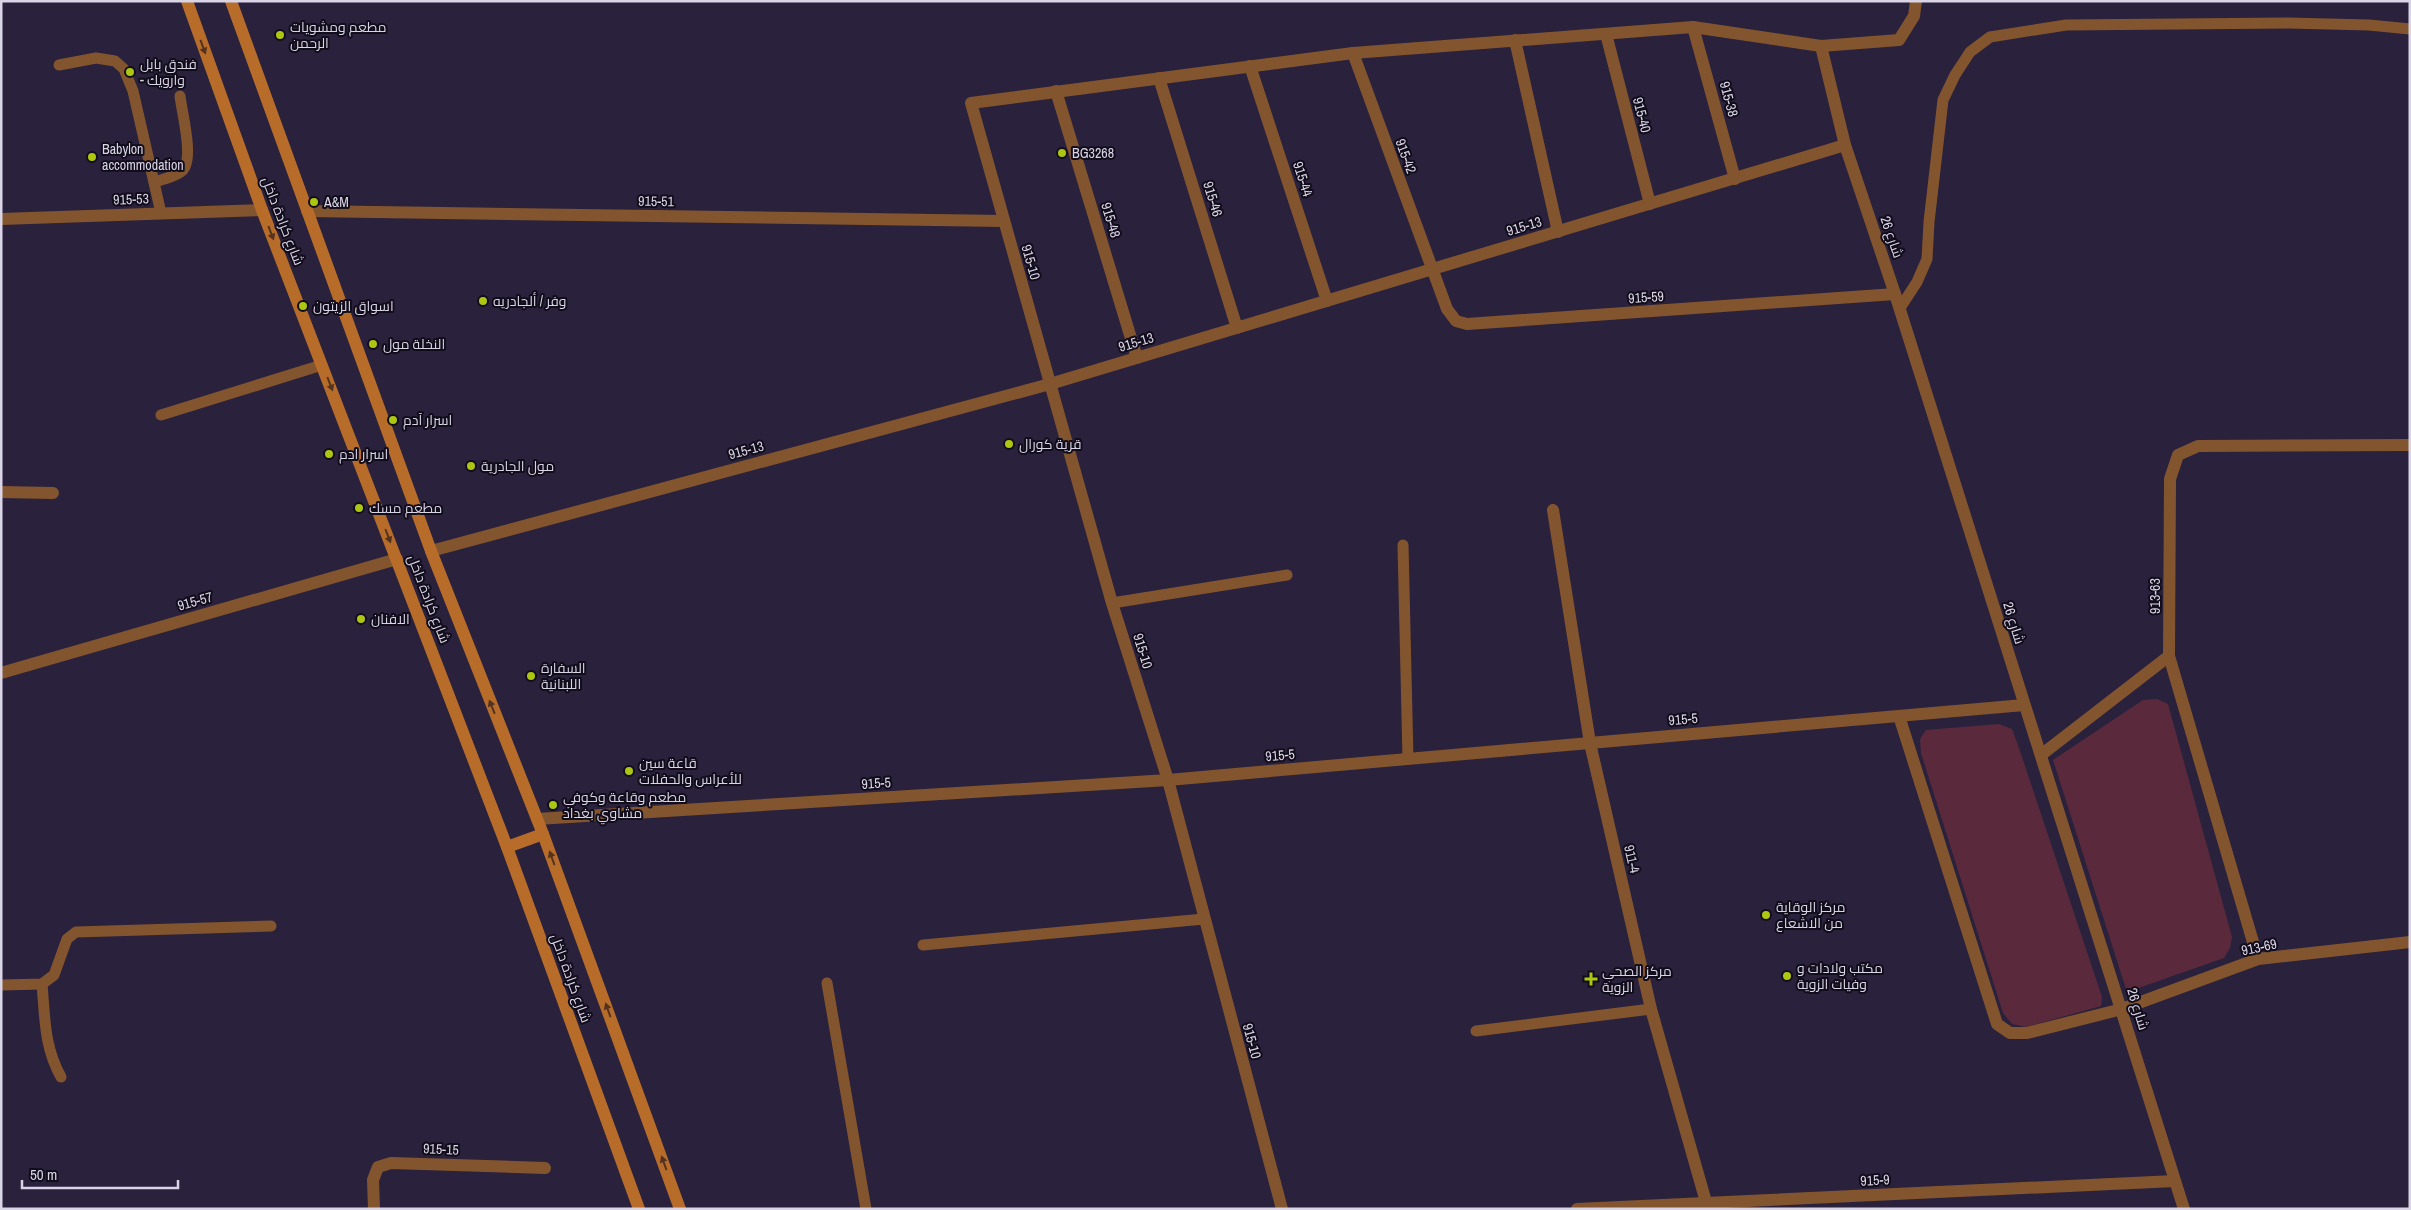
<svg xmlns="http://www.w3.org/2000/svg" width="2411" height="1210" viewBox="0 0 2411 1210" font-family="'Archivo Narrow',Cairo,sans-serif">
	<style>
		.green { fill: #5a2a3c }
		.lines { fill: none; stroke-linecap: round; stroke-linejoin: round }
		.lane { stroke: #83552e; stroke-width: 11 }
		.street { stroke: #83552e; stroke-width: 12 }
		.secondary { stroke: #b76d29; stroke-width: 12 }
		.oneway { fill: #533320 }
		.poi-dot { fill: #acc611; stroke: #110d1a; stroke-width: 2 }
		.labels { text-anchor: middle; stroke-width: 4; stroke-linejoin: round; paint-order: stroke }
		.poi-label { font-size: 14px; fill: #dad4e7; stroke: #110d1a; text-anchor: start }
		.street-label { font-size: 14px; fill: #dad4e7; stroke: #110d1a }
	</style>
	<rect width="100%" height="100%" fill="#2a213d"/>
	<g class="green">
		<path d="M2157,699L2168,704L2232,937L2230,948L2224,958L2127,992L2053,760L2143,700Z"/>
		<path d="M1999,724L2012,729L2019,748L2102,997L2101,1006L2026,1027L2012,1024L2003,1013L1921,753L1920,739L1926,730Z"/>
	</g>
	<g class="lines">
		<g class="lane">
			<path d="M59,65L96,58L115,61L124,69L133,91L161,213"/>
			<path d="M154,182C163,179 176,177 183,170C194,158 182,113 180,96"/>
			<path d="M1900,308L1917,282L1927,259L1929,222L1943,100L1955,75L1970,52L1990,37L2066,25L2288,23L2369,25L2410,29"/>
			<path d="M161,415L322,365"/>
			<path d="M1403,545L1408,759"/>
			<path d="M1112,603L1287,575"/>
			<path d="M923,945L1204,919"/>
			<path d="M827,983L866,1209"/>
			<path d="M42,984C45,1017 44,1047 61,1077"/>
			<path d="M1,985L42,984L54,975L67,939L76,932L271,926"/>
			<path d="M1476,1031L1651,1009"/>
		</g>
		<g class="street">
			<path d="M1693,27L1735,179"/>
			<path d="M1606,34L1650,204"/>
			<path d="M1515,40L1558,232"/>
			<path d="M1821,46L1845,145L1895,294L2184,1209"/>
			<path d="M1353,53L1447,309L1456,321L1467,324L1895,294"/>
			<path d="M1250,66L1327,301"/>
			<path d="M1159,78L1237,328"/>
			<path d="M1056,91L1137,358"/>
			<path d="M307,211L1004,221"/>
			<path d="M1,219L262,210"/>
			<path d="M1,492L53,493"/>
			<path d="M1553,510L1590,743L1651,1009L1708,1209"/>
			<path d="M431,551L1050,384L1845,145"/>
			<path d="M1,673L397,559"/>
			<path d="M1899,716L1997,1024L2010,1033H2027L2122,1009L2258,959L2410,942"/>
			<path d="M2041,755L2169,656"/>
			<path d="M537,819L1168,780L2024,705"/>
			<path d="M2258,959L2169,656L2170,479L2178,455L2198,446L2410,445"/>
			<path d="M374,1209L373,1180L378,1167L391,1163L545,1168"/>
			<path d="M1282,1209L1168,780L1112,603L971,103L1353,53L1693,27L1821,46L1899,40L1914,16L1916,1"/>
			<path d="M1577,1209L2175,1181"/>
		</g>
		<g class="secondary">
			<path d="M187,1L262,210L507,847L639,1209"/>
			<path d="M231,1L431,551L543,834L680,1209"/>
			<path d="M507,847L543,834"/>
		</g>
	</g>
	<defs><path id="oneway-solid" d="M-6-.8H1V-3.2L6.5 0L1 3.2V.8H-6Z" transform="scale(1.25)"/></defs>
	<g class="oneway">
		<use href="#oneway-solid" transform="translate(203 47) rotate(70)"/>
		<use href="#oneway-solid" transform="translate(271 233) rotate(69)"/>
		<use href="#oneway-solid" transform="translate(330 384) rotate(69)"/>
		<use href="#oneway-solid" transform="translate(388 536) rotate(69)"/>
		<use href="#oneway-solid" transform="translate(492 707) rotate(-112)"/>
		<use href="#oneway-solid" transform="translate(552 858) rotate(-110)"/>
		<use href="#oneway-solid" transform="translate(608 1010) rotate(-110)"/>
		<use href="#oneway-solid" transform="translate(664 1163) rotate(-110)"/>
	</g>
	<g class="poi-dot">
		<circle cx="280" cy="35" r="5"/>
		<circle cx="130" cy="72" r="5"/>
		<circle cx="1062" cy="153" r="5"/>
		<circle cx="92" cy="157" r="5"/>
		<circle cx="314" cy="202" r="5"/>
		<circle cx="483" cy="301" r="5"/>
		<circle cx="303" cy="306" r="5"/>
		<circle cx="373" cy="344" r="5"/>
		<circle cx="393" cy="420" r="5"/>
		<circle cx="1009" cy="444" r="5"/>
		<circle cx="329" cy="454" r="5"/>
		<circle cx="471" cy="466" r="5"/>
		<circle cx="359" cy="508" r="5"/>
		<circle cx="361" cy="619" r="5"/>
		<circle cx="531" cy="676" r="5"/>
		<circle cx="629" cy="771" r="5"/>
		<circle cx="553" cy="805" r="5"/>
		<circle cx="1766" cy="915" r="5"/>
		<circle cx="1787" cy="976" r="5"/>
		<path d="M1588.5 971.5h5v5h5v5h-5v5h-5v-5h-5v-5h5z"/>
	</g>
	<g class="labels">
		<g class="poi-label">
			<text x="290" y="32">مطعم ومشويات<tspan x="290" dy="16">الرحمن</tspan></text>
			<text x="140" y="69">فندق بابل<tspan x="140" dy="16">- وارويك</tspan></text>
			<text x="102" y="154">Babylon<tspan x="102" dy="16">accommodation</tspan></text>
			<text x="1072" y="158">BG3268</text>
			<text x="324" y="207">A&amp;M</text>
			<text x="493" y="306">وفر / ألجادريه</text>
			<text x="313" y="311">اسواق الزيتون</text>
			<text x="383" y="349">النخلة مول</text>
			<text x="403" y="425">اسرار آدم</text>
			<text x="1019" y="449">قرية كورال</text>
			<text x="339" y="459">اسرار ادم</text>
			<text x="481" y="471">مول الجادرية</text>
			<text x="369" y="513">مطعم مسك</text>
			<text x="371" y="624">الافنان</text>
			<text x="541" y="673">السفارة<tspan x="541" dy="16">اللبنانية</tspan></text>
			<text x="639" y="768">قاعة سين<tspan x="639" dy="16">للأعراس والحفلات</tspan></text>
			<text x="563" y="802">مطعم وقاعة وكوفي<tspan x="563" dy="16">مشاوي بغداد</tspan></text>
			<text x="1776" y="912">مركز الوقاية<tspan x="1776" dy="16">من الاشعاع</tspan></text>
			<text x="1797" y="973">مكتب ولادات و<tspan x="1797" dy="16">وفيات الزوية</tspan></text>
			<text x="1602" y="976">مركز الصحي<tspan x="1602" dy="16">الزوية</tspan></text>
		</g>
		<g class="street-label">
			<text transform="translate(1729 99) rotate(75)" y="5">915-38</text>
			<text transform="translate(1642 115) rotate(76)" y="5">915-40</text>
			<text transform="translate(1406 156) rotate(70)" y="5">915-42</text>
			<text transform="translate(1303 179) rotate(72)" y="5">915-44</text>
			<text transform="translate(131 199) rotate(-2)" y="5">915-53</text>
			<text transform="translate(1213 199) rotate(73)" y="5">915-46</text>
			<text transform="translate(656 201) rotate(1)" y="5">915-51</text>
			<text transform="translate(1111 220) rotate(73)" y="5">915-48</text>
			<text transform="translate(283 221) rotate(69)" y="5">شارع كرادة داخل</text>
			<text transform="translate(1524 226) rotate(-17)" y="5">915-13</text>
			<text transform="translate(1892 237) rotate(71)" y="5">شارع 26</text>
			<text transform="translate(1031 262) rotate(74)" y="5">915-10</text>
			<text transform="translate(1646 297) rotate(-4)" y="5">915-59</text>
			<text transform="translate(1136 342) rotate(-17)" y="5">915-13</text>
			<text transform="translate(746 450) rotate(-15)" y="5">915-13</text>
			<text transform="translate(2155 596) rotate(-90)" y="5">913-63</text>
			<text transform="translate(429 599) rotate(69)" y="5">شارع كرادة داخل</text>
			<text transform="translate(195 601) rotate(-16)" y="5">915-57</text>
			<text transform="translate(2014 623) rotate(73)" y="5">شارع 26</text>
			<text transform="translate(1143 651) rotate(73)" y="5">915-10</text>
			<text transform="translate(1683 719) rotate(-5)" y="5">915-5</text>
			<text transform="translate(1280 755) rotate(-5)" y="5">915-5</text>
			<text transform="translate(876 783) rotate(-4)" y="5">915-5</text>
			<text transform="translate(1632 859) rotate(77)" y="5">911-4</text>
			<text transform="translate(2259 947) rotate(-12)" y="5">913-69</text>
			<text transform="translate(571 978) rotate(70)" y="5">شارع كرادة داخل</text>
			<text transform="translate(2138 1009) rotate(73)" y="5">شارع 26</text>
			<text transform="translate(1252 1041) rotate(75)" y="5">915-10</text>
			<text transform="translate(441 1149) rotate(2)" y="5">915-15</text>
			<text transform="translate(1875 1180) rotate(-3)" y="5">915-9</text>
		</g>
	</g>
	<rect width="2411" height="1210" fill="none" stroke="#dad4e7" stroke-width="5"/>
	<path d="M22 1180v8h156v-8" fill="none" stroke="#dad4e7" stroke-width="2.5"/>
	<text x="30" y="1180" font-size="15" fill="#dad4e7" stroke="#110d1a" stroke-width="4" paint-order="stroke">50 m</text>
</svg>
